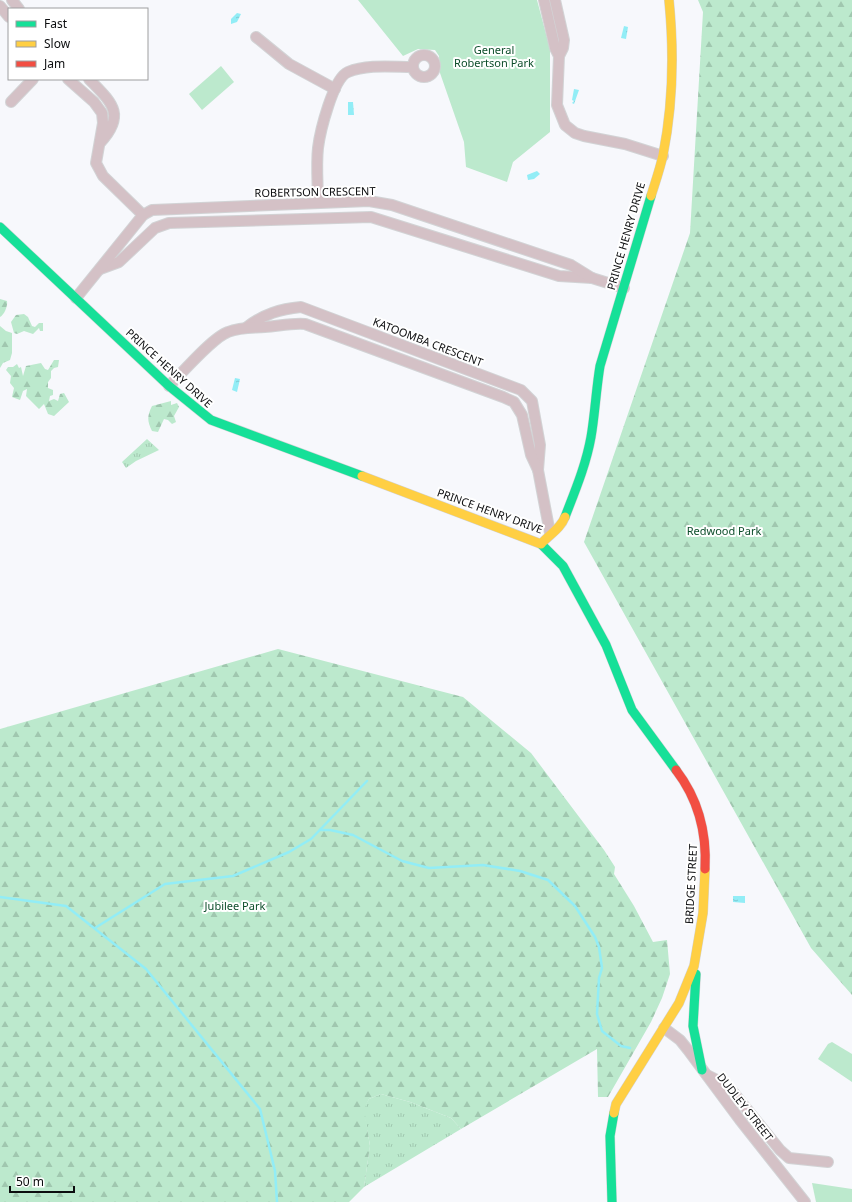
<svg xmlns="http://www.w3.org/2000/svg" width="852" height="1202" viewBox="0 0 852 1202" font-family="'Noto Sans',sans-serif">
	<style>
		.grass { fill: url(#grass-tufts) }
		.forest { fill: url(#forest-firs) }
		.park { fill: #bce9cd }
		.water { fill: url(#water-ripples) }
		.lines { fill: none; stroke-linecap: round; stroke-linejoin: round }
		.stream { stroke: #92edf6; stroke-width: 2.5 }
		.street-casing { stroke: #d2d3d5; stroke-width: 12 }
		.fast-casing { stroke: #d2d3d5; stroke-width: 10 }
		.slow-casing { stroke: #d2d3d5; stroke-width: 10 }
		.jam-casing { stroke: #d2d3d5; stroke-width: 10 }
		.street { stroke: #d4c1c6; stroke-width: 10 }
		.fast { stroke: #16e098; stroke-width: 9 }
		.slow { stroke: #ffcf43; stroke-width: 9 }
		.jam { stroke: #f24e42; stroke-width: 9 }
		.labels { text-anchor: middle; stroke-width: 4; stroke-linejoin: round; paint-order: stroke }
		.park-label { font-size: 11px; fill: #0c4d2a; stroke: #fff }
		.street-label { font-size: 11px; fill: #0c0d0f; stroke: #fff }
	</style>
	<defs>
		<pattern id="grass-tufts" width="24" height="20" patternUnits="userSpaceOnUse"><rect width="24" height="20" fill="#bce9cd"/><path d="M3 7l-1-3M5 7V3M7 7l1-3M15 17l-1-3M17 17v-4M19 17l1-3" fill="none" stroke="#a0c7af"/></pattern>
		<pattern id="forest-firs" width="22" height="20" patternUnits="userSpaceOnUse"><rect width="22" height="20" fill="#bce9cd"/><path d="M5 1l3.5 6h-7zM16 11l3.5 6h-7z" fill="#a0c7af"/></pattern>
		<pattern id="water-ripples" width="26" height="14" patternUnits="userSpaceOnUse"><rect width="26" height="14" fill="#92edf6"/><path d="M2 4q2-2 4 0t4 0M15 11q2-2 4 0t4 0" fill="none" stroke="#7dcad2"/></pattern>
	</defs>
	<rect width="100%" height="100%" fill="#f7f8fc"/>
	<g class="grass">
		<path d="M147,439L159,450L136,461L126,468L122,462Z"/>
		<path d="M381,1094L410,1102L451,1118L461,1129L364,1187L370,1145L363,1109L369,1099Z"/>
	</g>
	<g class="forest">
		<path d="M698,0H852V995L811,948L584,542L690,233L703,12Z"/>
		<path d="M0,299L7,301C8,306 4,315 0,317Z"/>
		<path d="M24,314L28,317L32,326L35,327L39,323H43V331H40L39,328L33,334L24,331L17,334L14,333L11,322L16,315Z"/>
		<path d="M0,326L6,331L12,333V353L10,360L3,363L0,368Z"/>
		<path d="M54,360H59L58,367L54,368L51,371V378L48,382V388L53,390V395L50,396L49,401L54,399L58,401L60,394L64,393L69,402L54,416L48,414L44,404L39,409L26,396L27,389L23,391L20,400L12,397L14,388L10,383L11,376L6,370L8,367H13L17,364L19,368L21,367L23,376L26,366L41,363L45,369L48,370Z"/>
		<path d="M171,401V405L177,403L179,407L174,416L176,422L172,424L168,420L164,419L158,432L152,431C147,421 147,416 152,406Z"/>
		<path d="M278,649L463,697L531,753L604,850L615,867L614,874L634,906L653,942L667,940L670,974L662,998L651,1022L608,1097H598L597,1049L461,1129L451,1118L410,1102L381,1094L369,1099L364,1109L370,1146L364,1187L349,1202H0V729Z"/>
	</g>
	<g class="park">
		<path d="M358,0H537L550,49V132L513,162L507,182L466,167L464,142L440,73L439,56L435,50L418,49L403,56Z"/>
		<path d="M221,66L234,82L202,110L189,94Z"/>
		<path d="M832,1042L852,1054V1082L818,1059L828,1044Z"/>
		<path d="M812,1183L852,1189V1202H816Z"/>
	</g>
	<g class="water">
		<path d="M237,13L241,14L237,22L231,24V19Z"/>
		<path d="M624,26L628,27L626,39L621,38Z"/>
		<path d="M574,89L579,90L574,104L572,103L574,101L572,100Z"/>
		<path d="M348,102H353L354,115H348Z"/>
		<path d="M537,171L540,174L534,179L528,180L527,175Z"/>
		<path d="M235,378L240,379L237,392L232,390Z"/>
		<path d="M733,896H745V903L733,902Z"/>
	</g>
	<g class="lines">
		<g class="stream">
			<path d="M320,830H330L353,835L402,861L429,868L483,865L520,871L548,880L575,906L595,937L599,947L602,968L599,978L597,1014L602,1031L621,1046L630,1048"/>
			<path d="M0,897L66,906L146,969L260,1109L275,1171L277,1202"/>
			<path d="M95,928L165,884L233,876L289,852L311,839L367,781"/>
		</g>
		<defs>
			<g id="street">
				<path d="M12,0L19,9"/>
				<path d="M544,0L555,48L559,56"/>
				<path d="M555,0L564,40L563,48L559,56L557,105L565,125L575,133L584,136L625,144L663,156"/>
				<path d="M0,6L9,17"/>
				<path d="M256,37L289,64L335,89"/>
				<circle cx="424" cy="66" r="11"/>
				<path d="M68,79L94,102L102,113L103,123L96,163L103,176L143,215"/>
				<path d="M89,79C111,102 127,114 100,143"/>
				<path d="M11,102L33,79"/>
				<path d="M318,203C318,185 316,166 318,148C320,132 333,78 348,72C367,64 393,67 412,67"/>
				<path d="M100,269L119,262L155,228L169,223L371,217L559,276L592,278L624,288"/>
				<path d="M76,298L143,215L152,210L369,201L392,205L571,265L592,278"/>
				<path d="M247,327C264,314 280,309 301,307L521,390L532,401L540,445L538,470"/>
				<path d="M169,386C182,373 213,337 228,332C241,327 252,328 265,327C279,326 291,323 305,324L503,397L514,402L522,415L531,455L538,470L550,533"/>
				<path d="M664,1028L680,1040L688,1050L740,1120L805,1202"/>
				<path d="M707,1075L723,1083L733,1092L780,1150L789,1158L828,1162"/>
			</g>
			<g id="fast">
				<path d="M0,227L169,386L211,420L362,476"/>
				<path d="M565,517C575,491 586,465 591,437C595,414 596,390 600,366L651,196"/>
				<path d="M541,544L563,566L606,645L632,710L676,770"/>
				<path d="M696,974L693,1026L702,1070"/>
				<path d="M612,1202L610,1136L614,1113"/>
			</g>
			<g id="slow">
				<path d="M651,196C655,183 660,169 663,155C673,105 674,51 669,0"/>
				<path d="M362,476L541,544C549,535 561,528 565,517"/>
				<path d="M614,1113L616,1104L679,1003L694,966L703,913L705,869"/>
			</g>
			<path id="jam" d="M676,770C699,800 707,832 705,869"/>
		</defs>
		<use href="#street" class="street-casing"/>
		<use href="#fast" class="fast-casing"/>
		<use href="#slow" class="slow-casing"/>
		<use href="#jam" class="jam-casing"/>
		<use href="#street" class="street"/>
		<use href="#fast" class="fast"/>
		<use href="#slow" class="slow"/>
		<use href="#jam" class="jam"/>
	</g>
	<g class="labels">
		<g class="park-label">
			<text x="494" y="54">General<tspan x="494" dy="13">Robertson Park</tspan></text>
			<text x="724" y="535">Redwood Park</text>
			<text x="235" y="910">Jubilee Park</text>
		</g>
		<g class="street-label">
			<text transform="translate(315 192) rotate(-1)" y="4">ROBERTSON CRESCENT</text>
			<text transform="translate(626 236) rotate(-74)" y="4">PRINCE HENRY DRIVE</text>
			<text transform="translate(428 342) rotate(21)" y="4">KATOOMBA CRESCENT</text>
			<text transform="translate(169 368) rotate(42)" y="4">PRINCE HENRY DRIVE</text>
			<text transform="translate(490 511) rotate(20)" y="4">PRINCE HENRY DRIVE</text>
			<text transform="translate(691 884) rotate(-87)" y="4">BRIDGE STREET</text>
			<text transform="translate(745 1107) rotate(52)" y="4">DUDLEY STREET</text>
		</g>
	</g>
	<rect x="8" y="8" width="140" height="72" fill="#ffffff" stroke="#9e9e9f"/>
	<rect x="16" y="21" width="20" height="6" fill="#16e098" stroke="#9e9e9f"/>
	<text x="44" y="28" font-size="12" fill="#0c0d0f">Fast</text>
	<rect x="16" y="41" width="20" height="6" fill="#ffcf43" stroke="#9e9e9f"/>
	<text x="44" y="48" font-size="12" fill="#0c0d0f">Slow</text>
	<rect x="16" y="61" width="20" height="6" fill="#f24e42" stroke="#9e9e9f"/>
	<text x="44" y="68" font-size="12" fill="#0c0d0f">Jam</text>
	<path d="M10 1186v6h64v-6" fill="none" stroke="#0c0d0f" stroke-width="2"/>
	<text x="16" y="1186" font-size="12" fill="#0c0d0f" stroke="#ffffff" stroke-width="3" paint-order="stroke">50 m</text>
</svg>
